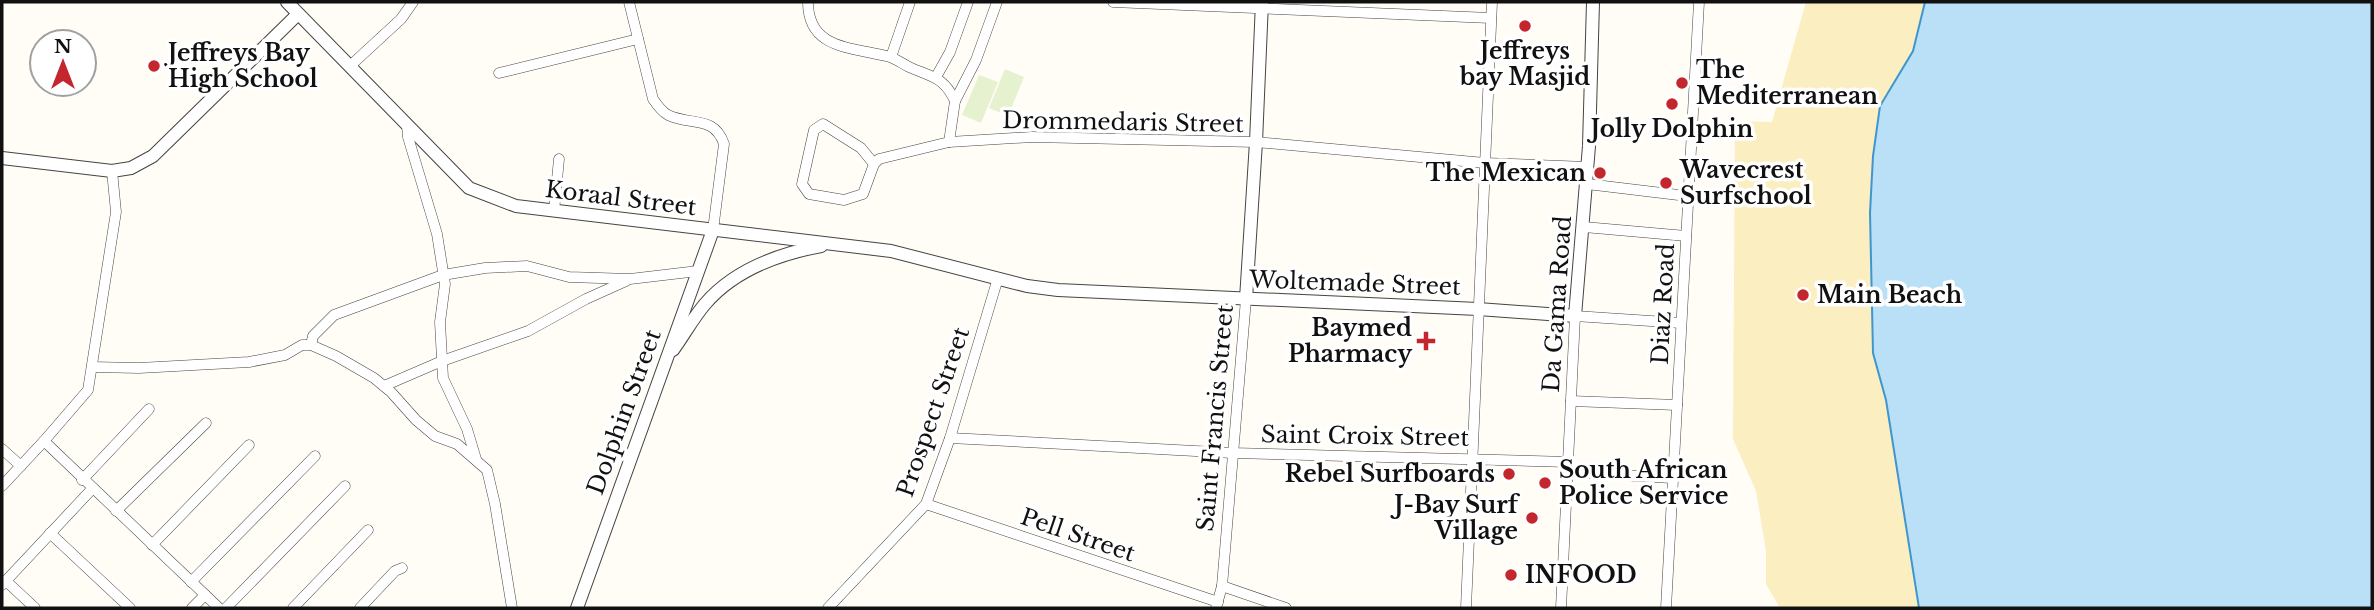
<svg xmlns="http://www.w3.org/2000/svg" width="2374" height="610" viewBox="0 0 2374 610" font-family="'Libre Baskerville',serif">
	<style>
		.sand { fill: #fbeec1 }
		.pitch { fill: #e6f2cf }
		.water { fill: #b9e0f7; stroke: #3f96cf; stroke-width: 2 }
		.lines { fill: none; stroke-linecap: round; stroke-linejoin: round }
		.minor-casing { stroke: #444; stroke-width: 11 }
		.tertiary-casing { stroke: #444; stroke-width: 14 }
		.minor { stroke: #fff; stroke-width: 10 }
		.tertiary { stroke: #fff; stroke-width: 12 }
		.poi-dot { fill: #c4262e; stroke: #fff; stroke-width: 2.5 }
		.labels { text-anchor: middle; stroke-width: 7; stroke-linejoin: round; paint-order: stroke }
		.poi-label { font-size: 23px; font-weight: bold; fill: #111; stroke: #fff; text-anchor: start }
		.street-label { font-size: 23px; fill: #111; stroke: #fff }
	</style>
	<rect width="100%" height="100%" fill="#fffdf5"/>
	<path class="sand" d="M1806,2H1925L1913,51L1880,106L1873,156L1870,213L1873,353L1886,400L1919,608H1780L1766,584V551L1756,491L1733,439L1735,121L1772,122Z"/>
	<g class="pitch">
		<path d="M1005,69L1024,77L1008,116L989,108Z"/>
		<path d="M979,75L998,82L981,123L962,115Z"/>
	</g>
	<path class="water" d="M1925,2H2372V608H1919L1886,400L1873,353L1870,213L1873,156L1880,106L1913,51Z"/>
	<g class="lines">
		<defs>
			<g id="minor">
				<path d="M629,2L653,99C657,105 661,111 668,115C691,126 714,115 724,144L713,230"/>
				<path d="M808,2C808,51 855,47 890,57C896,59 903,64 909,67C932,77 944,77 955,101"/>
				<path d="M1113,2L1491,18"/>
				<path d="M891,57L910,2"/>
				<path d="M350,66L401,19L413,2"/>
				<path d="M499,73L638,39"/>
				<path d="M936,77L950,52L968,2"/>
				<path d="M407,125L408,137L437,234L445,284L440,322L443,378L467,429L476,459"/>
				<path d="M949,142L955,101L976,60L997,2"/>
				<path d="M874,164L861,148L823,124L814,130L802,184L809,194L844,200L863,194L874,164L879,159L949,142L1032,137L1256,142L1485,163L1587,167"/>
				<path d="M1587,184L1687,196"/>
				<path d="M554,211L559,159"/>
				<path d="M1584,227L1686,236"/>
				<path d="M311,345L313,336L334,315L443,275L485,268L527,266L569,277L630,279L698,271"/>
				<path d="M92,367L139,368L249,362L285,355L302,345H311L336,356L374,378L391,392L416,420L435,436L457,444L487,470L495,504L512,608"/>
				<path d="M384,386L442,361L528,331L586,299L626,281"/>
				<path d="M1571,401L1677,405"/>
				<path d="M950,438L1233,453L1569,462"/>
				<path d="M44,441L219,608"/>
				<path d="M2,449L21,466"/>
				<path d="M1568,472L1672,478"/>
				<path d="M82,480L149,409"/>
				<path d="M2,486L44,441L88,390L116,212L112,171"/>
				<path d="M926,504L1218,602"/>
				<path d="M116,511L206,423"/>
				<path d="M50,533L130,608"/>
				<path d="M152,545L249,445"/>
				<path d="M6,581L35,608"/>
				<path d="M191,582L315,456"/>
				<path d="M2,585L92,489"/>
				<path d="M1222,586L1286,608"/>
				<path d="M192,608L205,595"/>
				<path d="M226,608L345,486"/>
				<path d="M293,608L368,530"/>
				<path d="M360,608L395,571L402,568"/>
				<path d="M828,608L926,504L950,438L998,278"/>
				<path d="M1216,608L1222,586L1246,299"/>
				<path d="M1466,608L1492,2"/>
				<path d="M1561,608L1575,316L1681,323"/>
				<path d="M1666,608L1699,2"/>
			</g>
			<g id="tertiary">
				<path d="M287,2L469,188L516,206L891,251L1027,286L1058,290L1478,309L1575,316L1589,146L1593,2"/>
				<path d="M2,158L112,171L131,168L153,156L298,14"/>
				<path d="M1246,299L1256,142L1262,2"/>
				<path d="M673,350C684,335 693,318 705,304C734,270 778,254 821,246"/>
				<path d="M577,608L713,230"/>
			</g>
		</defs>
		<use href="#minor" class="minor-casing"/>
		<use href="#tertiary" class="tertiary-casing"/>
		<use href="#minor" class="minor"/>
		<use href="#tertiary" class="tertiary"/>
	</g>
	<g class="poi-dot">
		<circle cx="1525" cy="26" r="7"/>
		<circle cx="154" cy="66" r="7"/>
		<circle cx="1682" cy="83" r="7"/>
		<circle cx="1672" cy="104" r="7"/>
		<circle cx="1600" cy="173" r="7"/>
		<circle cx="1666" cy="183" r="7"/>
		<circle cx="1803" cy="295" r="7"/>
		<path d="M1422.5 330.5h7v7h7v7h-7v7h-7v-7h-7v-7h7z"/>
		<circle cx="1509" cy="474" r="7"/>
		<circle cx="1545" cy="483" r="7"/>
		<circle cx="1532" cy="518" r="7"/>
		<circle cx="1511" cy="575" r="7"/>
	</g>
	<g class="labels">
		<g class="poi-label">
			<text x="1525" y="59" text-anchor="middle">Jeffreys<tspan x="1525" dy="26">bay Masjid</tspan></text>
			<text x="168" y="61">Jeffreys Bay<tspan x="168" dy="26">High School</tspan></text>
			<text x="1696" y="78">The<tspan x="1696" dy="26">Mediterranean</tspan></text>
			<text x="1672" y="137" text-anchor="middle">Jolly Dolphin</text>
			<text x="1680" y="178">Wavecrest<tspan x="1680" dy="26">Surfschool</tspan></text>
			<text x="1586" y="181" text-anchor="end">The Mexican</text>
			<text x="1817" y="303">Main Beach</text>
			<text x="1412" y="336" text-anchor="end">Baymed<tspan x="1412" dy="26">Pharmacy</tspan></text>
			<text x="1559" y="478">South African<tspan x="1559" dy="26">Police Service</tspan></text>
			<text x="1495" y="482" text-anchor="end">Rebel Surfboards</text>
			<text x="1518" y="513" text-anchor="end">J-Bay Surf<tspan x="1518" dy="26">Village</tspan></text>
			<text x="1525" y="583">INFOOD</text>
		</g>
		<g class="street-label">
			<text transform="translate(1123 122) rotate(1)" y="8">Drommedaris Street</text>
			<text transform="translate(621 198) rotate(7)" y="8">Koraal Street</text>
			<text transform="translate(1355 283) rotate(2)" y="8">Woltemade Street</text>
			<text transform="translate(1557 304) rotate(-86)" y="8">Da Gama Road</text>
			<text transform="translate(1663 304) rotate(-87)" y="8">Diaz Road</text>
			<text transform="translate(624 412) rotate(-70)" y="8">Dolphin Street</text>
			<text transform="translate(933 412) rotate(-71)" y="8">Prospect Street</text>
			<text transform="translate(1215 418) rotate(-85)" y="8">Saint Francis Street</text>
			<text transform="translate(1365 436) rotate(1)" y="8">Saint Croix Street</text>
			<text transform="translate(1078 535) rotate(19)" y="8">Pell Street</text>
		</g>
	</g>
	<rect width="2374" height="610" fill="none" stroke="#111111" stroke-width="7"/>
	<g transform="translate(63 63)"><circle r="33" fill="#ffffff" stroke="#a0a0a0" stroke-width="2"/>
	<path d="M0-5L12 26L0 18L-12 26Z" fill="#c4262e"/>
	<text y="-10" font-size="19" font-weight="bold" text-anchor="middle" fill="#111111">N</text>
	</g>
</svg>
